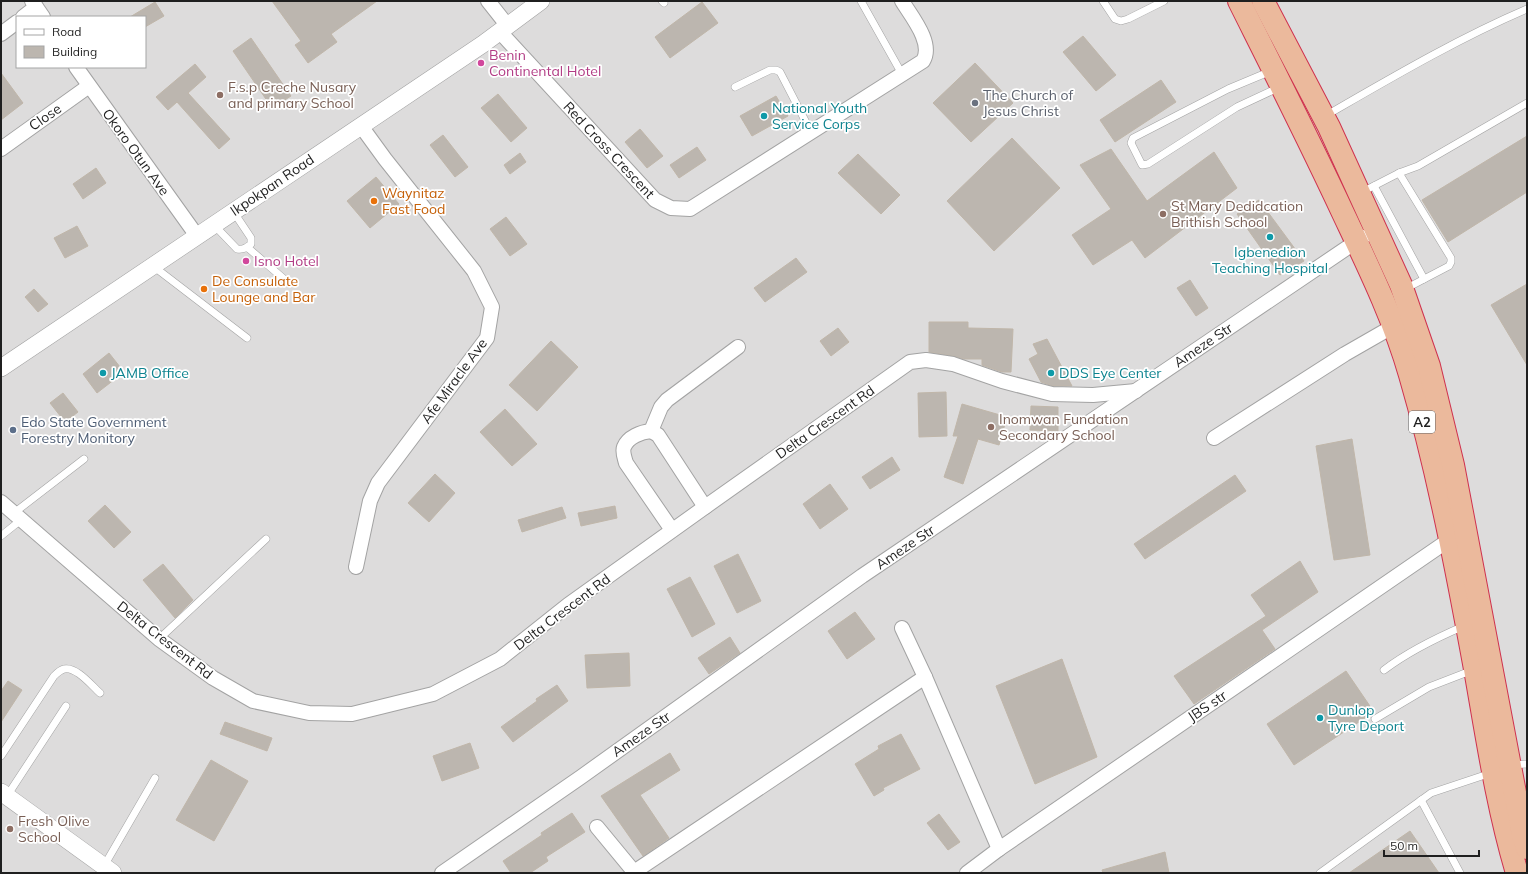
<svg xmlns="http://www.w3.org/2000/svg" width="1528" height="874" viewBox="0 0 1528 874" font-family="Mulish,sans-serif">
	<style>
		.residential { fill: #dddcdc; fill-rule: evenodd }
		.building { fill: #bcb6af; stroke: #c0b6a9 }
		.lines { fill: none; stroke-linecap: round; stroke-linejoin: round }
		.service-casing { stroke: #a3a3a3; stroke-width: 8 }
		.minor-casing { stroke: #a3a3a3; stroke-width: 16 }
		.tertiary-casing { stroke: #a3a3a3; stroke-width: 18 }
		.trunk-casing { stroke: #cf314e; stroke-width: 24 }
		.service { stroke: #fff; stroke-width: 7 }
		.minor { stroke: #fff; stroke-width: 14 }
		.tertiary { stroke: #fff; stroke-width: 17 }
		.trunk { stroke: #ebb99c; stroke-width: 22 }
		.hotel-dot { fill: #d1479c; stroke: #fff; stroke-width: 1.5 }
		.education-dot { fill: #8d6e63; stroke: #fff; stroke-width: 1.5 }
		.worship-dot { fill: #6b7280; stroke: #fff; stroke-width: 1.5 }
		.culture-dot { fill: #0f9aa8; stroke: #fff; stroke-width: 1.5 }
		.food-dot { fill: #e8710a; stroke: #fff; stroke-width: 1.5 }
		.service-dot { fill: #5c6f8a; stroke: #fff; stroke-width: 1.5 }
		.labels { text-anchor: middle; stroke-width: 3.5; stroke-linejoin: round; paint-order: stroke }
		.shield { fill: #fff; stroke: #626262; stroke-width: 1 }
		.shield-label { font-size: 13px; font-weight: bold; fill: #1f1f1f }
		.hotel-label { font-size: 14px; fill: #b23c85; stroke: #fff; text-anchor: start }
		.education-label { font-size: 14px; fill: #785e54; stroke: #fff; text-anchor: start }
		.worship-label { font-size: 14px; fill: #5b616d; stroke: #fff; text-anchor: start }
		.culture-label { font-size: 14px; fill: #0d838f; stroke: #fff; text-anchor: start }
		.street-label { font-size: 14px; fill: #1f1f1f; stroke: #fff }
		.food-label { font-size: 14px; fill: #c56008; stroke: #fff; text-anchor: start }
		.service-label { font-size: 14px; fill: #4e5e75; stroke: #fff; text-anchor: start }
	</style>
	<rect width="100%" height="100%" fill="#efede6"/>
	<path class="residential" d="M1,1H1527V873H1ZM17,17H145V67H17Z"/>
	<g class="building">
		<path d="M272,1H377L331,34L337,42L308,63L295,45L301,41Z"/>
		<path d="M155,2L164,16L145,27V17H130Z"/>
		<path d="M702,2L718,23L670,58L655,37Z"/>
		<path d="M1083,36L1116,75L1096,91L1063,52Z"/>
		<path d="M251,38L291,96L272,108L233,51Z"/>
		<path d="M975,63L1013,103L971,142L933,103Z"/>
		<path d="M195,64L206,77L188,93L230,139L219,149L177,102L168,110L156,97Z"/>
		<path d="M1,73L23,103L1,120Z"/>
		<path d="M1161,80L1176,102L1115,142L1100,120Z"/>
		<path d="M498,94L527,128L511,142L481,108Z"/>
		<path d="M776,96L788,116L752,136L740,116Z"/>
		<path d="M640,129L663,156L647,168L625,142Z"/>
		<path d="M443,135L468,167L455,177L430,145Z"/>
		<path d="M1527,136V192L1448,242L1422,200Z"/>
		<path d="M1012,138L1060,188L994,251L947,201Z"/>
		<path d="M697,147L706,160L679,178L670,165Z"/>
		<path d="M1111,149L1147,201L1214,152L1237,188L1145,258L1132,240L1093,265L1072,235L1111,209L1080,165Z"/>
		<path d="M520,153L526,162L510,174L504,165Z"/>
		<path d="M858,154L900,195L881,214L838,173Z"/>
		<path d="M96,168L106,183L83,199L73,184Z"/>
		<path d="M376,177L399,204L370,228L347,201Z"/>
		<path d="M1259,200L1304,261L1280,275L1237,214Z"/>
		<path d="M506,217L527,244L510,256L490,229Z"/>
		<path d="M77,226L88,246L65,258L54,238Z"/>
		<path d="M796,258L807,272L765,302L754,288Z"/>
		<path d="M1190,280L1208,308L1196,316L1177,288Z"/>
		<path d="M1527,284V365L1491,305Z"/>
		<path d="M34,289L48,304L38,312L25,297Z"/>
		<path d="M929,322H968V328L1013,329L1011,372H1002L982,365V359H964L954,356L929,352Z"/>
		<path d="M838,328L849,342L831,356L820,341Z"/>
		<path d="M1047,339L1072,386H1053L1041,382L1029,359L1038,354L1033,344Z"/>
		<path d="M551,341L578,367L537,411L509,385Z"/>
		<path d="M109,353L124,372L97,393L83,374Z"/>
		<path d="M946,392L947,436L919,437L918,393Z"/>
		<path d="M63,393L78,412L65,422L50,403Z"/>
		<path d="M962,404L1007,417L999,445L978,439L963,484L944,477L958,436H953Z"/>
		<path d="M1031,406L1058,407V431L1030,430Z"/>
		<path d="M505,409L537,444L512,466L480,432Z"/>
		<path d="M1352,439L1370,555L1334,560L1316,446Z"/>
		<path d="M892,457L900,470L870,489L862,477Z"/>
		<path d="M435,474L455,493L429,522L408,503Z"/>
		<path d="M1235,475L1246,491L1145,559L1134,544Z"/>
		<path d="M830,484L848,509L820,529L803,504Z"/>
		<path d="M105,505L131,532L114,548L88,521Z"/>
		<path d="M615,506L617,518L581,526L578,513Z"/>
		<path d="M562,507L566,518L522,532L518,520Z"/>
		<path d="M738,554L761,601L737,613L714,566Z"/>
		<path d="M1300,561L1318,592L1262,630L1275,649L1194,704L1174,676L1266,616L1251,595Z"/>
		<path d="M163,564L193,600L175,618L143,580Z"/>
		<path d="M690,577L715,624L692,637L667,589Z"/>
		<path d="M855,612L875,639L847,659L828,631Z"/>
		<path d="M730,637L740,653L709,674L698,658Z"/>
		<path d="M629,653L630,686L587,688L585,655Z"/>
		<path d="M1062,659L1097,757L1035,784L996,686Z"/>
		<path d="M1346,671L1374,712L1294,765L1267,724Z"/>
		<path d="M8,681L22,690L1,722V691Z"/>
		<path d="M557,685L568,701L513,742L501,727L537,701L536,699Z"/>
		<path d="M225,722L272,738L267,751L220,734Z"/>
		<path d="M901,734L920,769L883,788L884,790L874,796L855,764L879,749L878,746Z"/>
		<path d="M470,743L479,768L442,781L433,756Z"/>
		<path d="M670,753L680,770L640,795L669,838L643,856L601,796Z"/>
		<path d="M211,760L248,781L214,841L176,820Z"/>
		<path d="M572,813L585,832L546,857L548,861L530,873H511L503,861L542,835L541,833Z"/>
		<path d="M939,814L960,842L948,850L927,823Z"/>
		<path d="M1410,831L1439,873H1349Z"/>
		<path d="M1165,852L1169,873H1103L1102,870Z"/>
	</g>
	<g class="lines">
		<defs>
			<g id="service">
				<path d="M662,1L664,3"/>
				<path d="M861,1L902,74"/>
				<path d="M1103,1L1115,19L1121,21L1128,19L1164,1"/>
				<path d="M1271,71L1228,89L1133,138L1131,143L1142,165L1148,164L1237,107L1280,87"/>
				<path d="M735,87L770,70H776L780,72L811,132"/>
				<path d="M1325,116C1391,78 1457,39 1527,9"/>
				<path d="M1399,173L1451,258V262L1449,266L1405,289"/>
				<path d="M1374,186L1424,279"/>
				<path d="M1362,192L1399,173L1418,166L1527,103"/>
				<path d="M214,225L237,249C243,250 247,248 251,244V238L233,211"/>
				<path d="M247,247L284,279"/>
				<path d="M153,266L247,338"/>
				<path d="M14,513L84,459"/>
				<path d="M1,536L21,520"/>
				<path d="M159,639L266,539"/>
				<path d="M1384,670C1409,651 1436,638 1464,626"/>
				<path d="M1375,719L1429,687L1473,670"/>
				<path d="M1,756L54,676C57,673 60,670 64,669C76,666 92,686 100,693"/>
				<path d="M1512,765L1527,764"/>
				<path d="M7,796L66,706"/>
				<path d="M1421,800L1460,873"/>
				<path d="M104,866L155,778"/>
				<path d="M1320,873L1431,793L1491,773"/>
			</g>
			<g id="minor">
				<path d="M32,1L43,17"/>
				<path d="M488,1L507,25"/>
				<path d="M23,17L36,7"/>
				<path d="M500,32L655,200L671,208L690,209L923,61C934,43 911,16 902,1"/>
				<path d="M1,34L17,22"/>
				<path d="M76,67L197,236"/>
				<path d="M1,149L89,86"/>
				<path d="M651,431L658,435L705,507"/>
				<path d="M1214,438L1345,354L1399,323"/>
				<path d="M1,502L159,639L213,678L253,701L309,713L352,714L433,694L500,659L568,605L705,507L910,362L926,360L953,364L1002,381L1052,394L1093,395L1136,391"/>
				<path d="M672,530L626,463C625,459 622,452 624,447C628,437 641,432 651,431L661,407L667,400L738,347"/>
				<path d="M356,567L370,501L378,483L487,338L492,307L474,271L385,159L361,126"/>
				<path d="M902,628L925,677L999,849"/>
				<path d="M597,827L635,873"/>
				<path d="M634,872L925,677"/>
				<path d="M442,873L581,777L862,576L1363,237"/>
				<path d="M967,873L999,849L1449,540"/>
			</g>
			<g id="tertiary">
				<path d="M1,368L483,44L541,1"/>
				<path d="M1,792L113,873"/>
			</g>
			<g id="trunk">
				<path d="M1239,1C1274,71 1310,142 1343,213C1368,266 1394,319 1410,375C1438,471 1457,571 1475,669C1487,737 1497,806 1517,873"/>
				<path d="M1263,1L1329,127L1401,285L1429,366L1453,465L1523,835L1527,848"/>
			</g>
		</defs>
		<use href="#service" class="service-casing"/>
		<use href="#minor" class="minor-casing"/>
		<use href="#tertiary" class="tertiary-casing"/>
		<use href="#trunk" class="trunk-casing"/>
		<use href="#service" class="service"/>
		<use href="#minor" class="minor"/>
		<use href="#tertiary" class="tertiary"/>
		<use href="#trunk" class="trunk"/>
	</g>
	<g class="hotel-dot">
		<circle cx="481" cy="63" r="4"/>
		<circle cx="246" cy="261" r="4"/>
	</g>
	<g class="education-dot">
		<circle cx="220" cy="95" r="4"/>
		<circle cx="1163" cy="214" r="4"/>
		<circle cx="991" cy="427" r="4"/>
		<circle cx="10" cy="829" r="4"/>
	</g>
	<circle class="worship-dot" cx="975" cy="103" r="4"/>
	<g class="culture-dot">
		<circle cx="764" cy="116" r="4"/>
		<circle cx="1270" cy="237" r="4"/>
		<circle cx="103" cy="373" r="4"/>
		<circle cx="1051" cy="373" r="4"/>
		<circle cx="1320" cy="718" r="4"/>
	</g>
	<g class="food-dot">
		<circle cx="374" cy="201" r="4"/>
		<circle cx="204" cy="289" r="4"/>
	</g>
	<circle class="service-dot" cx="13" cy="430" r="4"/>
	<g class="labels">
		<rect class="shield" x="1409" y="411" width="26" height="22" rx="3"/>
		<g class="shield-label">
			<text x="1422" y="427">A2</text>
		</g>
		<g class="hotel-label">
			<text x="489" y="60">Benin<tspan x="489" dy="16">Continental Hotel</tspan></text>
			<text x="254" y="266">Isno Hotel</text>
		</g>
		<g class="education-label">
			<text x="228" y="92">F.s.p Creche Nusary<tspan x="228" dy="16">and primary School</tspan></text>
			<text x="1171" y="211">St Mary Dedidcation<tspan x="1171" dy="16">Brithish School</tspan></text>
			<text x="999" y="424">Inomwan Fundation<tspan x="999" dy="16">Secondary School</tspan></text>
			<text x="18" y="826">Fresh Olive<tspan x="18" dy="16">School</tspan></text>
		</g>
		<g class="worship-label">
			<text x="983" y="100">The Church of<tspan x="983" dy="16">Jesus Christ</tspan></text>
		</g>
		<g class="culture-label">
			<text x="772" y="113">National Youth<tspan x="772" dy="16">Service Corps</tspan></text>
			<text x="1270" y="257" text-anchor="middle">Igbenedion<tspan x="1270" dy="16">Teaching Hospital</tspan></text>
			<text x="111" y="378">JAMB Office</text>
			<text x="1059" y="378">DDS Eye Center</text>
			<text x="1328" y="715">Dunlop<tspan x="1328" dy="16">Tyre Deport</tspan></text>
		</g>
		<g class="street-label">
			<text transform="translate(45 117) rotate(-35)" y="5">Close</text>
			<text transform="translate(609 150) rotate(47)" y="5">Red Cross Crescent</text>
			<text transform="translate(136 152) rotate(54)" y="5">Okoro Otun Ave</text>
			<text transform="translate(272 185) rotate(-34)" y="5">Ikpokpan Road</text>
			<text transform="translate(1203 345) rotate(-34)" y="5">Ameze Str</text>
			<text transform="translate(454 381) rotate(-54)" y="5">Afe Miracle Ave</text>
			<text transform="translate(825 422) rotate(-35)" y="5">Delta Crescent Rd</text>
			<text transform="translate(905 547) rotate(-34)" y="5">Ameze Str</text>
			<text transform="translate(562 612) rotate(-37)" y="5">Delta Crescent Rd</text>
			<text transform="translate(165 640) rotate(38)" y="5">Delta Crescent Rd</text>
			<text transform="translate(1207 706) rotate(-34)" y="5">JBS str</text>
			<text transform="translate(641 734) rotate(-35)" y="5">Ameze Str</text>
		</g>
		<g class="food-label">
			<text x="382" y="198">Waynitaz<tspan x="382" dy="16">Fast Food</tspan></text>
			<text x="212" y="286">De Consulate<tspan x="212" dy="16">Lounge and Bar</tspan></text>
		</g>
		<g class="service-label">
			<text x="21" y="427">Edo State Government<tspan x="21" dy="16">Forestry Monitory</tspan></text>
		</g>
	</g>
	<rect width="1528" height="874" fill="none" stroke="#1f1f1f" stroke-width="4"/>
	<rect x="16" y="16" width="130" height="52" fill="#ffffff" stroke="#a5a5a5"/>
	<rect x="24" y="29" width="20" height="6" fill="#ffffff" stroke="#a5a5a5"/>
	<text x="52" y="36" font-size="12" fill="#1f1f1f">Road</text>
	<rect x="24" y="46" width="20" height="12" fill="#bcb6af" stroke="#a5a5a5"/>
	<text x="52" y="56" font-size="12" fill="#1f1f1f">Building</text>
	<path d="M1384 850v6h95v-6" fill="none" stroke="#1f1f1f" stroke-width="2"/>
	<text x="1390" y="850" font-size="12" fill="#1f1f1f" stroke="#ffffff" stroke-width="3" paint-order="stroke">50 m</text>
</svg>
